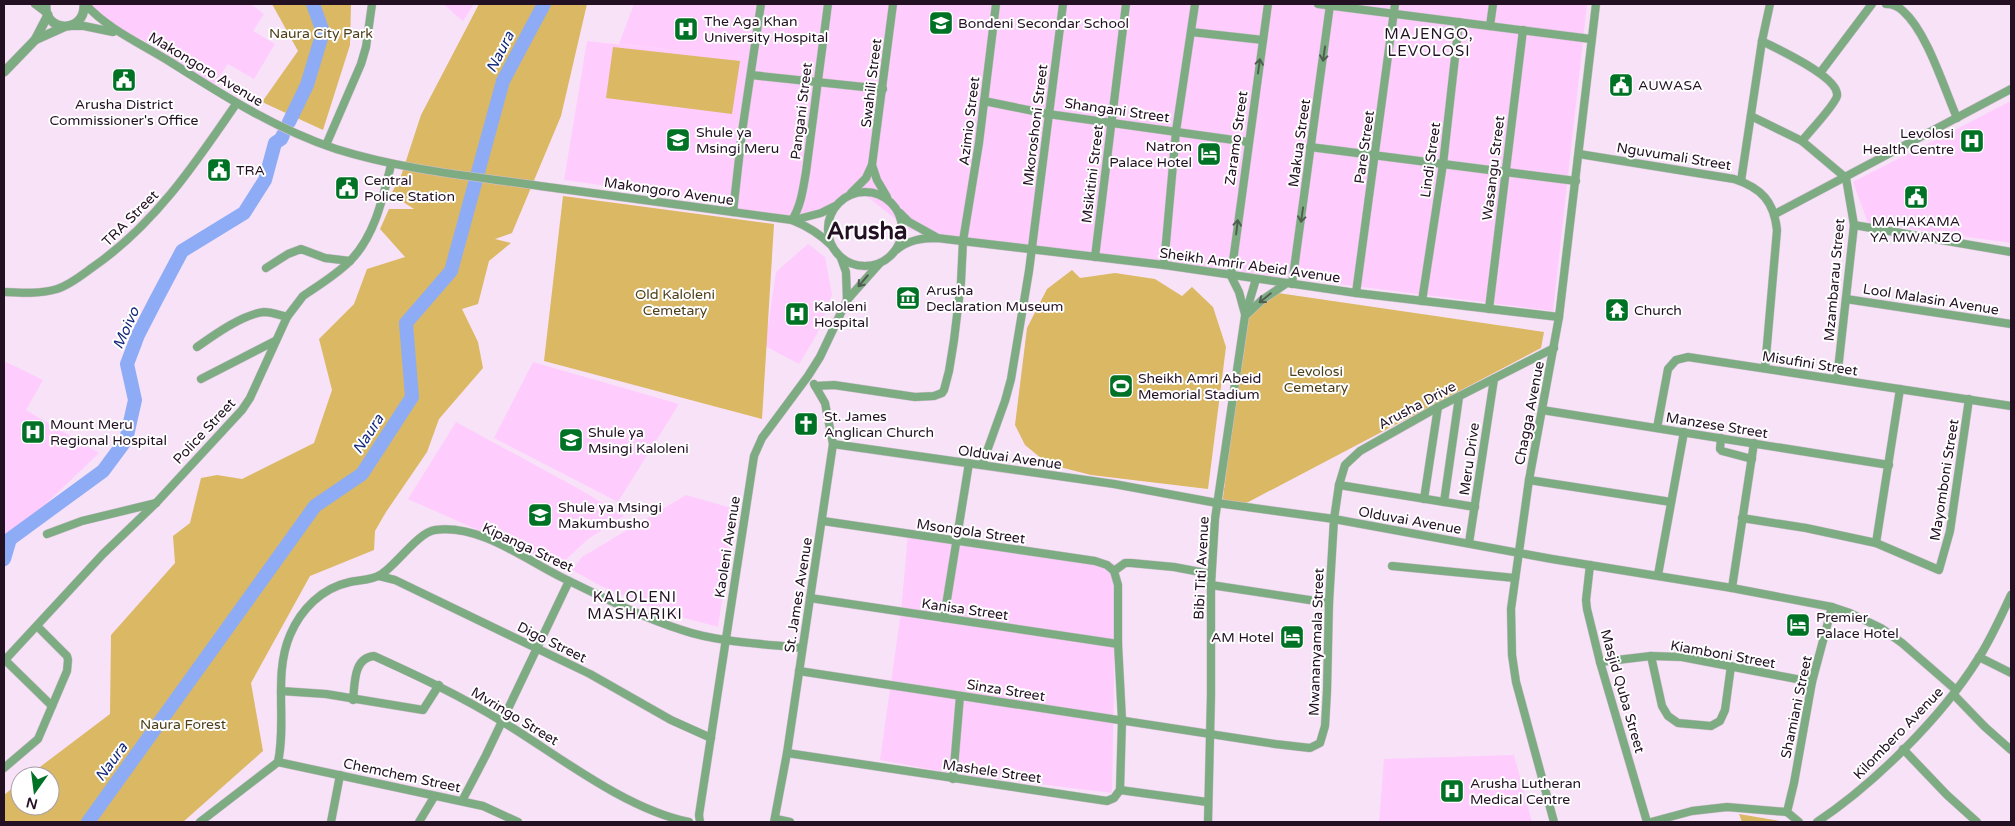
<svg xmlns="http://www.w3.org/2000/svg" width="2015" height="826" viewBox="0 0 2015 826" font-family="'Varela Round',sans-serif">
	<style>
		.built { fill: #fecdfd }
		.green { fill: #dbb863 }
		.lines { fill: none; stroke-linecap: round; stroke-linejoin: round }
		.river { stroke: #8eacf6; stroke-width: 14 }
		.minor-casing { stroke: #d6c0d6; stroke-width: 9 }
		.tertiary-casing { stroke: #d6c0d6; stroke-width: 10 }
		.minor { stroke: #7eac82; stroke-width: 8 }
		.tertiary { stroke: #7eac82; stroke-width: 9 }
		.oneway { stroke: #505e52 }
		.labels { text-anchor: middle; stroke-width: 4; stroke-linejoin: round; paint-order: stroke }
		.poi-label { font-size: 14px; fill: #231023; stroke: #fff; text-anchor: start }
		.park-label { font-size: 14px; fill: #4d3e19; stroke: #fff }
		.street-label { font-size: 14px; fill: #231023; stroke: #fff }
		.neighbourhood-label { font-size: 15px; letter-spacing: 1px; fill: #231023; stroke: #fff }
		.water-label { font-size: 15px; font-style: italic; fill: #15297c; stroke: #fff }
		.town-label { font-size: 24px; font-weight: bold; fill: #231023; stroke: #fff }
	</style>
	<rect width="100%" height="100%" fill="#f8e2f8"/>
	<g class="built">
		<path d="M86,4H251L264,14L253,31L275,44L254,79L228,64L213,86L151,44L88,12Z"/>
		<path d="M443,4H474L463,21Z"/>
		<path d="M634,4H1587L1553,311L909,230L864,194L790,218L724,207L725,202L564,180L587,41L745,58L619,44Z"/>
		<path d="M2011,101V243L1868,223L1853,182Z"/>
		<path d="M808,244L825,257L832,295L817,334L799,364L765,346L776,272Z"/>
		<path d="M4,361L43,380L26,410L99,453L4,544Z"/>
		<path d="M533,362L679,404L618,502L494,438Z"/>
		<path d="M456,422L579,489L624,516L588,539L559,566L408,499Z"/>
		<path d="M686,495L735,509L718,627L662,612L601,586L572,570L582,557Z"/>
		<path d="M908,534L1116,564L1112,793L950,773L880,760L901,612Z"/>
		<path d="M1514,755L1532,822H1379L1384,759Z"/>
	</g>
	<g class="green">
		<path d="M272,4H351L350,45L323,130L262,102L298,51Z"/>
		<path d="M479,4H587L561,116L512,233L495,239L511,243L489,261L478,304L462,309L478,342L483,368L439,419L427,452L386,512L375,531L374,550L310,576L251,683L263,751L183,822H4V795L20,782V806H50V776H28L110,714L111,635L175,563L173,536L190,523L201,478L217,475L242,479L314,443L332,390L319,339L354,304L367,269L405,257L380,229L389,209H414L391,194L401,176L421,115Z"/>
		<path d="M613,47L740,61L732,114L606,98Z"/>
		<path d="M563,196L774,224L762,419L544,361Z"/>
		<path d="M1072,270L1080,278L1115,273L1155,279L1182,296L1192,287L1213,307L1226,347L1208,489L1091,475L1048,464L1025,445L1015,425L1027,328L1047,289Z"/>
		<path d="M1278,293L1544,332L1541,348L1237,508L1222,506L1245,317Z"/>
		<path d="M1739,814L1786,822H1742Z"/>
	</g>
	<g class="lines">
		<g class="river">
			<path d="M289,122L307,85L323,32L313,4"/>
			<path d="M4,559L10,539L103,471L126,440L135,400L127,364L138,335L156,300L182,251L244,213L265,180L275,143L281,139L283,135"/>
			<path d="M88,822L315,506L362,474L412,397L406,323L451,271L503,81L544,4"/>
		</g>
		<defs>
			<g id="minor">
				<path d="M35,4L47,13"/>
				<path d="M85,4C110,31 142,44 172,63C224,96 276,129 336,149C403,170 471,176 540,186C624,197 708,209 792,220C807,226 819,233 831,245"/>
				<path d="M1318,4L1591,39"/>
				<path d="M1886,4C1892,4 1898,6 1903,11C1927,32 1944,88 1957,118"/>
				<path d="M70,26H84L113,32"/>
				<path d="M1490,26L1493,4"/>
				<path d="M1191,32L1263,40"/>
				<path d="M1762,41C1777,49 1840,77 1837,96C1835,105 1809,132 1802,141"/>
				<path d="M1820,73L1872,4"/>
				<path d="M751,75L883,89"/>
				<path d="M984,101L1048,114L1248,142"/>
				<path d="M1751,116L1802,141L1846,178L1854,225L1837,379"/>
				<path d="M326,145L361,64L366,47L372,4"/>
				<path d="M1310,147L1576,181"/>
				<path d="M1579,154L1734,179C1762,188 1774,202 1777,230L1765,368"/>
				<path d="M872,165L877,180L887,197"/>
				<path d="M1741,181L1762,41L1770,4"/>
				<circle cx="865" cy="229" r="37"/>
				<path d="M851,193L866,178L872,165L893,4"/>
				<path d="M733,212L742,132L761,4"/>
				<path d="M900,213L909,222L936,237"/>
				<path d="M1775,214L2011,89"/>
				<path d="M792,220C801,206 803,189 806,172L828,4"/>
				<path d="M794,220L821,213L835,206"/>
				<path d="M1854,225L2011,252"/>
				<path d="M896,250C909,240 921,238 937,238L1164,265L1356,293L1559,317"/>
				<path d="M1095,257L1126,4"/>
				<path d="M841,258L846,272L847,300"/>
				<path d="M1164,265L1176,131L1195,4"/>
				<path d="M266,268L288,254L301,249L325,258L350,261"/>
				<path d="M1292,284L1330,5"/>
				<path d="M4,292C22,293 40,294 57,289C70,285 82,275 93,267C154,225 195,164 236,104"/>
				<path d="M1356,293L1395,4"/>
				<path d="M1846,299L2011,324"/>
				<path d="M1422,301L1443,164L1459,22"/>
				<path d="M1489,309L1523,30"/>
				<path d="M1245,314L1239,292L1231,276L1268,4"/>
				<path d="M1247,314L1262,300L1287,283"/>
				<path d="M197,347C214,335 243,314 264,312C272,312 279,315 287,317"/>
				<path d="M201,379L275,341"/>
				<path d="M815,386L834,385L915,397L934,396L942,393L944,390L949,371L954,340L961,282L963,241L979,143L996,4"/>
				<path d="M1542,410L1889,465"/>
				<path d="M1657,428L1668,369L1676,360L1688,357L2011,406"/>
				<path d="M1721,438L1720,449L1722,451L1752,459"/>
				<path d="M833,444L1114,484L1217,503L1334,519L1552,559L1732,588L1832,607L1850,613L1881,628L1902,643L1956,690"/>
				<path d="M982,465L1005,401L1011,379L1029,271L1063,4"/>
				<path d="M1529,480L1671,502"/>
				<path d="M1339,485L1475,507"/>
				<path d="M1424,499L1438,407"/>
				<path d="M1444,502L1459,397"/>
				<path d="M1742,518L1806,528L1876,543L1939,570L1950,531L1969,399"/>
				<path d="M47,534L82,521L156,503"/>
				<path d="M1469,543L1494,379"/>
				<path d="M1876,543L1900,389"/>
				<path d="M1590,565L1586,600L1587,609L1600,662L1647,822"/>
				<path d="M1392,566L1515,578"/>
				<path d="M1114,571L1125,563H1131L1174,567L1211,574"/>
				<path d="M1658,575L1684,432"/>
				<path d="M379,576L395,580L590,674L671,720L711,738"/>
				<path d="M1211,585L1329,603"/>
				<path d="M1732,588L1754,443"/>
				<path d="M810,598L1118,644"/>
				<path d="M944,618L969,463"/>
				<path d="M1651,656L1662,706L1668,716L1678,723L1711,726L1720,721L1725,710L1731,666"/>
				<path d="M1979,657L2011,673"/>
				<path d="M5,660L52,706"/>
				<path d="M4,661L103,554L156,503L242,410L250,398L287,317L303,296C319,285 336,275 350,261C375,236 383,197 391,165"/>
				<path d="M1600,662L1651,656L1682,657L1812,682"/>
				<path d="M799,671L1275,744L1310,748L1320,743L1325,726L1327,691L1329,603L1334,519L1339,485L1345,465L1360,451L1438,407L1554,348"/>
				<path d="M281,691L326,694L423,710L439,685"/>
				<path d="M1954,695L1985,727L2011,750"/>
				<path d="M353,700C355,684 353,658 374,656C418,676 461,696 503,722C559,756 625,809 689,822"/>
				<path d="M1903,749L1947,795L1977,822"/>
				<path d="M787,753L1107,801L1114,798L1120,790L1122,720L1118,644V585L1114,571L1107,565L1095,561L823,521"/>
				<path d="M278,762L483,806L518,822"/>
				<path d="M4,768L38,739L67,671L68,660L67,656L37,626"/>
				<path d="M953,779L960,696"/>
				<path d="M1120,790L1207,802"/>
				<path d="M462,801L486,755L569,581"/>
				<path d="M1787,812L1794,783L1812,682L1832,607"/>
				<path d="M776,819L790,822"/>
				<path d="M200,822L278,762C287,720 273,675 290,635C301,609 322,588 350,582C359,580 372,580 380,575C395,567 418,532 435,530C479,524 523,558 561,577C600,596 641,617 682,630C716,642 765,644 802,648"/>
				<path d="M331,822L340,775"/>
				<path d="M419,822L434,797"/>
				<path d="M700,822L699,815L754,456L762,438L808,376L820,357L847,300L879,264"/>
				<path d="M774,822L787,753L833,444L825,403L814,384"/>
				<path d="M1208,822L1211,695V585L1215,519L1245,316L1256,279"/>
				<path d="M1554,822L1516,682L1512,655L1511,609L1529,480L1559,317L1596,4"/>
				<path d="M1651,822L1692,811L1727,807L1787,812L1799,822"/>
				<path d="M1817,822C1874,784 1941,718 1978,659C1991,639 2001,616 2011,595"/>
			</g>
			<g id="tertiary">
				<path d="M46,4C43,33 86,34 84,4"/>
				<path d="M35,40L48,15"/>
				<path d="M4,72L35,40L64,27"/>
			</g>
		</defs>
		<use href="#minor" class="minor-casing"/>
		<use href="#tertiary" class="tertiary-casing"/>
		<use href="#minor" class="minor"/>
		<use href="#tertiary" class="tertiary"/>
	</g>
	<defs><path id="oneway-shaft" d="M-6 0H5M1.5-3L5.5 0L1.5 3" fill="none" stroke-width="1.6" stroke-linecap="round" stroke-linejoin="round" transform="scale(1.25)"/></defs>
	<g class="oneway">
		<use href="#oneway-shaft" transform="translate(1324 54) rotate(98)"/>
		<use href="#oneway-shaft" transform="translate(1259 66) rotate(-82)"/>
		<use href="#oneway-shaft" transform="translate(1302 215) rotate(98)"/>
		<use href="#oneway-shaft" transform="translate(1237 227) rotate(-83)"/>
		<use href="#oneway-shaft" transform="translate(863 281) rotate(130)"/>
		<use href="#oneway-shaft" transform="translate(1265 298) rotate(141)"/>
	</g>
	<defs>
		<symbol id="school-square" viewBox="-11 -11 22 22"><rect x="-9" y="-9" width="18" height="18" rx="4" fill="#007225" stroke="#fff"/><path d="M0-5L7-2L0 1L-7-2ZM-4 1L0 2.5L4 1V4Q0 6-4 4Z" fill="#fff"/></symbol>
		<symbol id="hospital-square" viewBox="-11 -11 22 22"><rect x="-9" y="-9" width="18" height="18" rx="4" fill="#007225" stroke="#fff"/><path d="M-5-5h3v3.5h4V-5h3V5h-3V1.5h-4V5h-3Z" fill="#fff"/></symbol>
		<symbol id="civic-square" viewBox="-11 -11 22 22"><rect x="-9" y="-9" width="18" height="18" rx="4" fill="#007225" stroke="#fff"/><path d="M-.6-6.5H3V-4.5H.6V-3L4-1V1h2V6H-6V1h2V-1L-.6-3ZM-1.2 2.5V6h2.4V2.5Z" fill="#fff"/></symbol>
		<symbol id="hotel-square" viewBox="-11 -11 22 22"><rect x="-9" y="-9" width="18" height="18" rx="4" fill="#007225" stroke="#fff"/><path d="M-6-4.5h1.5V1H6V5H4.5V3h-9V5H-6ZM-4 0a1.8 1.8 0 1 1 3.6 0ZM.5 0V-2.5h3Q6-2.5 6 0Z" fill="#fff"/></symbol>
		<symbol id="museum-square" viewBox="-11 -11 22 22"><rect x="-9" y="-9" width="18" height="18" rx="4" fill="#007225" stroke="#fff"/><path d="M0-6L6-3V-2H-6V-3ZM-5-1h2V3h-2ZM-1-1h2V3h-2ZM3-1h2V3H3ZM-6 4H6V6H-6Z" fill="#fff"/></symbol>
		<symbol id="temple-square" viewBox="-11 -11 22 22"><rect x="-9" y="-9" width="18" height="18" rx="4" fill="#007225" stroke="#fff"/><path d="M0-6L5-2H3V0L6.5 2.5H4V6H1.5V3h-3V6H-4V2.5H-6.5L-3 0V-2H-5Z" fill="#fff"/></symbol>
		<symbol id="stadium-square" viewBox="-11 -11 22 22"><rect x="-9" y="-9" width="18" height="18" rx="4" fill="#007225" stroke="#fff"/><path d="M0-5a6.5 5 0 1 0 0 10a6.5 5 0 1 0 0-10ZM-3.5-1.8h7v3.6h-7Z" fill="#fff"/></symbol>
		<symbol id="church-square" viewBox="-11 -11 22 22"><rect x="-9" y="-9" width="18" height="18" rx="4" fill="#007225" stroke="#fff"/><path d="M-1.2-6h2.4v3.5h3.3v2.4h-3.3V6h-2.4V-.1h-3.3v-2.4h3.3Z" fill="#fff"/></symbol>
	</defs>
	<g fill-rule="evenodd">
		<use href="#school-square" x="927" y="9" width="28" height="28"/>
		<use href="#hospital-square" x="672" y="15" width="28" height="28"/>
		<use href="#civic-square" x="110" y="66" width="28" height="28"/>
		<use href="#civic-square" x="1607" y="71" width="28" height="28"/>
		<use href="#school-square" x="664" y="126" width="28" height="28"/>
		<use href="#hospital-square" x="1958" y="127" width="28" height="28"/>
		<use href="#hotel-square" x="1195" y="140" width="28" height="28"/>
		<use href="#civic-square" x="205" y="156" width="28" height="28"/>
		<use href="#civic-square" x="333" y="174" width="28" height="28"/>
		<use href="#civic-square" x="1902" y="183" width="28" height="28"/>
		<use href="#museum-square" x="894" y="284" width="28" height="28"/>
		<use href="#temple-square" x="1603" y="296" width="28" height="28"/>
		<use href="#hospital-square" x="783" y="300" width="28" height="28"/>
		<use href="#stadium-square" x="1107" y="372" width="28" height="28"/>
		<use href="#church-square" x="792" y="410" width="28" height="28"/>
		<use href="#hospital-square" x="19" y="418" width="28" height="28"/>
		<use href="#school-square" x="557" y="426" width="28" height="28"/>
		<use href="#school-square" x="526" y="501" width="28" height="28"/>
		<use href="#hotel-square" x="1784" y="611" width="28" height="28"/>
		<use href="#hotel-square" x="1278" y="623" width="28" height="28"/>
		<use href="#hospital-square" x="1438" y="777" width="28" height="28"/>
	</g>
	<g class="labels">
		<g class="poi-label">
			<text x="704" y="26">The Aga Khan<tspan x="704" dy="16">University Hospital</tspan></text>
			<text x="958" y="28">Bondeni Secondar School</text>
			<text x="1638" y="90">AUWASA</text>
			<text x="124" y="109" text-anchor="middle">Arusha District<tspan x="124" dy="16">Commissioner's Office</tspan></text>
			<text x="696" y="137">Shule ya<tspan x="696" dy="16">Msingi Meru</tspan></text>
			<text x="1954" y="138" text-anchor="end">Levolosi<tspan x="1954" dy="16">Health Centre</tspan></text>
			<text x="1192" y="151" text-anchor="end">Natron<tspan x="1192" dy="16">Palace Hotel</tspan></text>
			<text x="236" y="175">TRA</text>
			<text x="364" y="185">Central<tspan x="364" dy="16">Police Station</tspan></text>
			<text x="1916" y="226" text-anchor="middle">MAHAKAMA<tspan x="1916" dy="16">YA MWANZO</tspan></text>
			<text x="926" y="295">Arusha<tspan x="926" dy="16">Declaration Museum</tspan></text>
			<text x="814" y="311">Kaloleni<tspan x="814" dy="16">Hospital</tspan></text>
			<text x="1634" y="315">Church</text>
			<text x="1138" y="383">Sheikh Amri Abeid<tspan x="1138" dy="16">Memorial Stadium</tspan></text>
			<text x="824" y="421">St. James<tspan x="824" dy="16">Anglican Church</tspan></text>
			<text x="50" y="429">Mount Meru<tspan x="50" dy="16">Regional Hospital</tspan></text>
			<text x="588" y="437">Shule ya<tspan x="588" dy="16">Msingi Kaloleni</tspan></text>
			<text x="558" y="512">Shule ya Msingi<tspan x="558" dy="16">Makumbusho</tspan></text>
			<text x="1816" y="622">Premier<tspan x="1816" dy="16">Palace Hotel</tspan></text>
			<text x="1274" y="642" text-anchor="end">AM Hotel</text>
			<text x="1470" y="788">Arusha Lutheran<tspan x="1470" dy="16">Medical Centre</tspan></text>
		</g>
		<g class="park-label">
			<text x="321" y="38">Naura City Park</text>
			<text x="675" y="299">Old Kaloleni<tspan x="675" dy="16">Cemetary</tspan></text>
			<text x="1316" y="376">Levolosi<tspan x="1316" dy="16">Cemetary</tspan></text>
			<text x="183" y="729">Naura Forest</text>
		</g>
		<g class="street-label">
			<text transform="translate(206 69) rotate(31)" y="5">Makongoro Avenue</text>
			<text transform="translate(871 83) rotate(-83)" y="5">Swahili Street</text>
			<text transform="translate(1117 110) rotate(8)" y="5">Shangani Street</text>
			<text transform="translate(801 111) rotate(-83)" y="5">Pangani Street</text>
			<text transform="translate(969 121) rotate(-83)" y="5">Azimio Street</text>
			<text transform="translate(1035 125) rotate(-83)" y="5">Mkoroshoni Street</text>
			<text transform="translate(1236 138) rotate(-82)" y="5">Zaramo Street</text>
			<text transform="translate(1299 143) rotate(-82)" y="5">Makua Street</text>
			<text transform="translate(1364 147) rotate(-82)" y="5">Pare Street</text>
			<text transform="translate(1674 156) rotate(9)" y="5">Nguvumali Street</text>
			<text transform="translate(1430 160) rotate(-82)" y="5">Lindi Street</text>
			<text transform="translate(1493 168) rotate(-83)" y="5">Wasangu Street</text>
			<text transform="translate(1092 174) rotate(-83)" y="5">Msikitini Street</text>
			<text transform="translate(669 191) rotate(8)" y="5">Makongoro Avenue</text>
			<text transform="translate(130 218) rotate(-45)" y="5">TRA Street</text>
			<text transform="translate(1250 265) rotate(8)" y="5">Sheikh Amrir Abeid Avenue</text>
			<text transform="translate(1834 280) rotate(-85)" y="5">Mzambarau Street</text>
			<text transform="translate(1931 299) rotate(9)" y="5">Lool Malasin Avenue</text>
			<text transform="translate(1810 363) rotate(9)" y="5">Misufini Street</text>
			<text transform="translate(1417 405) rotate(-28)" y="5">Arusha Drive</text>
			<text transform="translate(1529 413) rotate(-79)" y="5">Chagga Avenue</text>
			<text transform="translate(1717 425) rotate(9)" y="5">Manzese Street</text>
			<text transform="translate(204 431) rotate(-47)" y="5">Police Street</text>
			<text transform="translate(1010 457) rotate(8)" y="5">Olduvai Avenue</text>
			<text transform="translate(1469 459) rotate(-82)" y="5">Meru Drive</text>
			<text transform="translate(1944 480) rotate(-81)" y="5">Mayomboni Street</text>
			<text transform="translate(1410 520) rotate(10)" y="5">Olduvai Avenue</text>
			<text transform="translate(971 531) rotate(8)" y="5">Msongola Street</text>
			<text transform="translate(528 547) rotate(25)" y="5">Kipanga Street</text>
			<text transform="translate(727 547) rotate(-81)" y="5">Kaoleni Avenue</text>
			<text transform="translate(1201 568) rotate(-87)" y="5">Bibi Titi Avenue</text>
			<text transform="translate(798 595) rotate(-81)" y="5">St. James Avenue</text>
			<text transform="translate(965 609) rotate(8)" y="5">Kanisa Street</text>
			<text transform="translate(552 642) rotate(26)" y="5">Digo Street</text>
			<text transform="translate(1316 642) rotate(-88)" y="5">Mwananyamala Street</text>
			<text transform="translate(1723 654) rotate(10)" y="5">Kiamboni Street</text>
			<text transform="translate(1006 690) rotate(9)" y="5">Sinza Street</text>
			<text transform="translate(1623 691) rotate(74)" y="5">Masjid Quba Street</text>
			<text transform="translate(1796 707) rotate(-78)" y="5">Shamiani Street</text>
			<text transform="translate(515 716) rotate(31)" y="5">Mvringo Street</text>
			<text transform="translate(1898 733) rotate(-46)" y="5">Kilombero Avenue</text>
			<text transform="translate(992 771) rotate(8)" y="5">Mashele Street</text>
			<text transform="translate(402 775) rotate(12)" y="5">Chemchem Street</text>
		</g>
		<g class="neighbourhood-label">
			<text x="1429" y="39">MAJENGO,<tspan x="1429" dy="17">LEVOLOSI</tspan></text>
			<text x="635" y="602">KALOLENI<tspan x="635" dy="17">MASHARIKI</tspan></text>
		</g>
		<g class="water-label">
			<text transform="translate(500 52) rotate(-63)" y="5">Naura</text>
			<text transform="translate(126 328) rotate(-66)" y="5">Moivo</text>
			<text transform="translate(368 434) rotate(-57)" y="5">Naura</text>
			<text transform="translate(111 762) rotate(-54)" y="5">Naura</text>
		</g>
		<g class="town-label">
			<text x="867" y="239">Arusha</text>
		</g>
	</g>
	<rect width="2015" height="826" fill="none" stroke="#231023" stroke-width="10"/>
	<g transform="translate(35 791) rotate(194)"><circle r="24" fill="#ffffff" stroke="#a79fa7"/>
	<path d="M0-4L9 19L0 12L-9 19Z" fill="#007225"/>
	<text y="-8" font-size="14" font-weight="bold" text-anchor="middle" fill="#231023">N</text>
	</g>
</svg>
